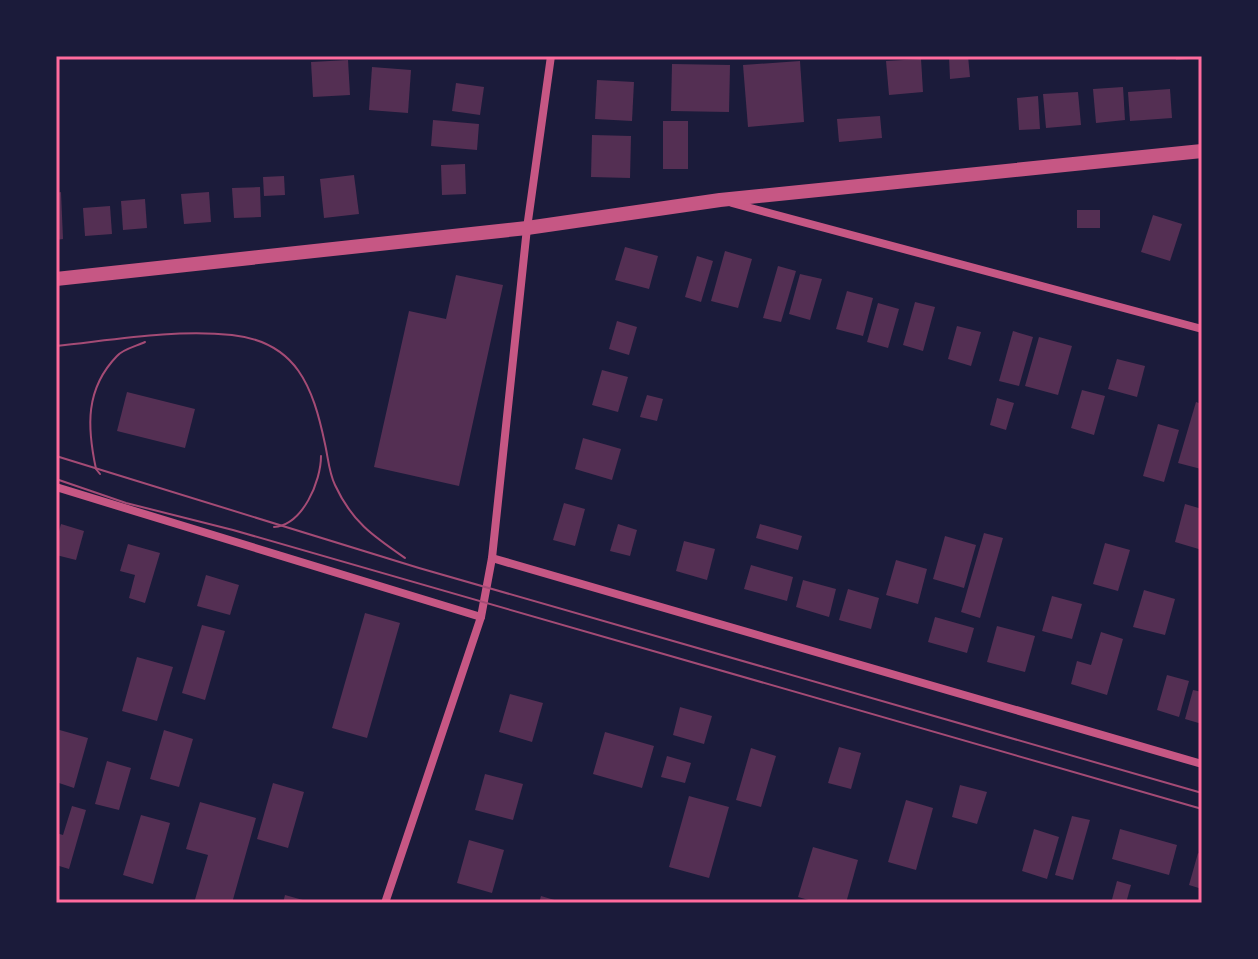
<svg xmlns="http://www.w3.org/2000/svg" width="1258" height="959" viewBox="0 0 1258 959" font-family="'Work Sans',sans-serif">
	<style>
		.building { fill: #542f53 }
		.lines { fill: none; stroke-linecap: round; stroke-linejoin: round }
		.minor { stroke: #c65784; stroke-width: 8 }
		.tertiary { stroke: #c65784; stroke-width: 14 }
		.tram { stroke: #a44b75; stroke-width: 2 }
		.neatline { fill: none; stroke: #ff6b9d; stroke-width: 3 }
	</style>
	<rect width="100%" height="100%" fill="#1b1b3a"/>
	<g class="building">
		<path d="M949,56H968L970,77L950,79Z"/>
		<path d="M1175,56H1202V58L1176,60Z"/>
		<path d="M921,59L923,92L889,95L886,61Z"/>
		<path d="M348,60L350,95L313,97L311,62Z"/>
		<path d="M800,61L804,122L748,127L743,65Z"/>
		<path d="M672,64L730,65L729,112L671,111Z"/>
		<path d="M372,67L411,70L408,113L369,110Z"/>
		<path d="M597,80L634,82L632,121L595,119Z"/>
		<path d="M456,83L484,87L480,115L452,111Z"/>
		<path d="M1123,87L1125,120L1096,123L1093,89Z"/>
		<path d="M1170,89L1172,118L1130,121L1128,92Z"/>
		<path d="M1078,92L1081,125L1046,128L1043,94Z"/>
		<path d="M1038,96L1040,129L1019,130L1017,98Z"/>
		<path d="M880,116L882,138L839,142L837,119Z"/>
		<path d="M433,120L479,124L477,150L431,146Z"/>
		<rect x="663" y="121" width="25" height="48"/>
		<path d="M592,135L631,136L630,178L591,177Z"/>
		<path d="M465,164L466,194L442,195L441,165Z"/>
		<path d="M354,175L359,214L324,218L320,179Z"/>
		<path d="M284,176L285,195L264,196L263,177Z"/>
		<path d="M260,187L261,217L234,218L232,188Z"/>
		<path d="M61,192L63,239L56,240V193Z"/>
		<path d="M209,192L211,222L184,224L181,194Z"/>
		<path d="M145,199L147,228L123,230L121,201Z"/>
		<path d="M110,206L112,234L85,236L83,208Z"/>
		<rect x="1077" y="210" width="23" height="18"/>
		<path d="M1153,215L1182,224L1170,261L1141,252Z"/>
		<path d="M625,247L658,256L649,289L615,280Z"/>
		<path d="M725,251L752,259L738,308L711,301Z"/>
		<path d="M697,256L713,261L701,302L685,297Z"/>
		<path d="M778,266L796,271L781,322L763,318Z"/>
		<path d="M800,274L822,279L810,320L789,314Z"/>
		<path d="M456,275L503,285L459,486L374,467L409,311L446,319Z"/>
		<path d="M847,291L873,298L863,336L836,329Z"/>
		<path d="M915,302L935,307L923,351L903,345Z"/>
		<path d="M878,303L899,309L888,348L867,342Z"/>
		<path d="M617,321L637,327L629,355L609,349Z"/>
		<path d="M957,326L981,332L971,366L948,359Z"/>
		<path d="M1013,331L1033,337L1019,386L999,381Z"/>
		<path d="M1039,337L1072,346L1058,395L1025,386Z"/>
		<path d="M1117,359L1145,366L1137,397L1108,389Z"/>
		<path d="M602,370L628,377L618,412L592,405Z"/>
		<path d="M1082,390L1105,396L1094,435L1071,428Z"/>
		<path d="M127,392L195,409L185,448L117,431Z"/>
		<path d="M647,395L663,399L657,421L640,417Z"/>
		<path d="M997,398L1014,403L1006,430L990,425Z"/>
		<path d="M1196,402L1202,404L1201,469L1178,463Z"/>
		<path d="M1158,424L1179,430L1164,482L1143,476Z"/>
		<path d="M583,438L621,449L612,480L575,469Z"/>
		<path d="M564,503L585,509L575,546L553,540Z"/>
		<path d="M1185,504L1202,509V550L1175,542Z"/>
		<path d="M61,524L84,531L76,560L56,555V542Z"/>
		<path d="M618,524L637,530L630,556L610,551Z"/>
		<path d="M760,524L802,536L798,550L756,538Z"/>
		<path d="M984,533L1003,538L980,618L961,612Z"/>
		<path d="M945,536L976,545L964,588L933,579Z"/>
		<path d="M684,541L715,549L707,580L676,571Z"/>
		<path d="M1105,543L1130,550L1118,591L1093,584Z"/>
		<path d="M128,544L160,553L145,603L129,598L135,575L120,571Z"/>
		<path d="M896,560L927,569L918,604L886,595Z"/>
		<path d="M751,565L793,577L787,601L744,589Z"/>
		<path d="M206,575L239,585L230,615L197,606Z"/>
		<path d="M803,580L836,589L829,617L796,607Z"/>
		<path d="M848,589L879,598L871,629L839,620Z"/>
		<path d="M1144,590L1175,599L1165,635L1133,627Z"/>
		<path d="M1052,596L1082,604L1072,639L1042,631Z"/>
		<path d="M365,613L400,623L367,738L332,728Z"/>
		<path d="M935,617L974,628L967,653L928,642Z"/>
		<path d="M202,625L225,631L205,700L182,693Z"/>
		<path d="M997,626L1035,636L1025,672L987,662Z"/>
		<path d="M1101,632L1123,639L1107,695L1071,684L1077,661L1091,665Z"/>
		<path d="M137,657L173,667L157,721L122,711Z"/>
		<path d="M1167,675L1189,681L1179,717L1157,710Z"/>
		<path d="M1193,690L1202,692V724L1185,719Z"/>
		<path d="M510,694L543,703L532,742L499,732Z"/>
		<path d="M680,707L712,716L704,744L673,735Z"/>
		<path d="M56,729L88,738L74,788L56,782Z"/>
		<path d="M164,730L193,739L179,787L150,779Z"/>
		<path d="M605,732L654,746L642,788L593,774Z"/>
		<path d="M839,747L861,753L851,789L828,783Z"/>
		<path d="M751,748L776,756L761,807L736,800Z"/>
		<path d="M667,756L691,763L685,783L661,777Z"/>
		<path d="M107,761L131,768L119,810L95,804Z"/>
		<path d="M485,774L523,784L513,820L475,810Z"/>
		<path d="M273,783L304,792L288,848L257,839Z"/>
		<path d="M960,785L987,792L977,824L952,817Z"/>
		<path d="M689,796L729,807L709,878L669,867Z"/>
		<path d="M906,800L933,808L916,870L888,862Z"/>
		<path d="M200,802L256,818L232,903H194L208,855L186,849Z"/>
		<path d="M72,806L86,810L69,869L56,865V833L63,835Z"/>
		<path d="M141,815L170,823L153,884L123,875Z"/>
		<path d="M1072,816L1090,820L1073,880L1055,875Z"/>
		<path d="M1034,829L1059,837L1047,879L1022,871Z"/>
		<path d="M1120,829L1177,845L1169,875L1112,859Z"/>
		<path d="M469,840L504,850L492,893L457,883Z"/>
		<path d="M813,847L858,860L846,903H819L798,897Z"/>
		<path d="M1198,853L1202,855V889L1189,885Z"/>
		<path d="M1117,881L1131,885L1126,903H1111Z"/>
		<path d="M285,895L310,902L309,903H283Z"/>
		<path d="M541,896L561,902V903H539Z"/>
	</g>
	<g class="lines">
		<g class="minor">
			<path d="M732,203L1202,329"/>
			<path d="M56,487L481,617"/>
			<path d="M492,558L1202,764"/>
			<path d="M385,903L481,617L492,558L527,228L551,56"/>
		</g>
		<path class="tertiary" d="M56,279L527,228L720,200L1202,151"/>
		<g class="tram">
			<path d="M56,346C113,340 174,329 232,335C297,342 313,387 325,444C328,457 329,473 335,485C352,522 373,536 405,558"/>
			<path d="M56,456L419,568L1202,793"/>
			<path d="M100,474L96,469C87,427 85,389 117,356C123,349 137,346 145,342"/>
			<path d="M56,479L126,503L233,530L1202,809"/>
			<path d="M274,527C303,525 321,481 321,456"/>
		</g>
	</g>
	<rect width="1258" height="959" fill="none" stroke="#1b1b3a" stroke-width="116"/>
	<rect x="58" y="58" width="1142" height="843" class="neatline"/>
</svg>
